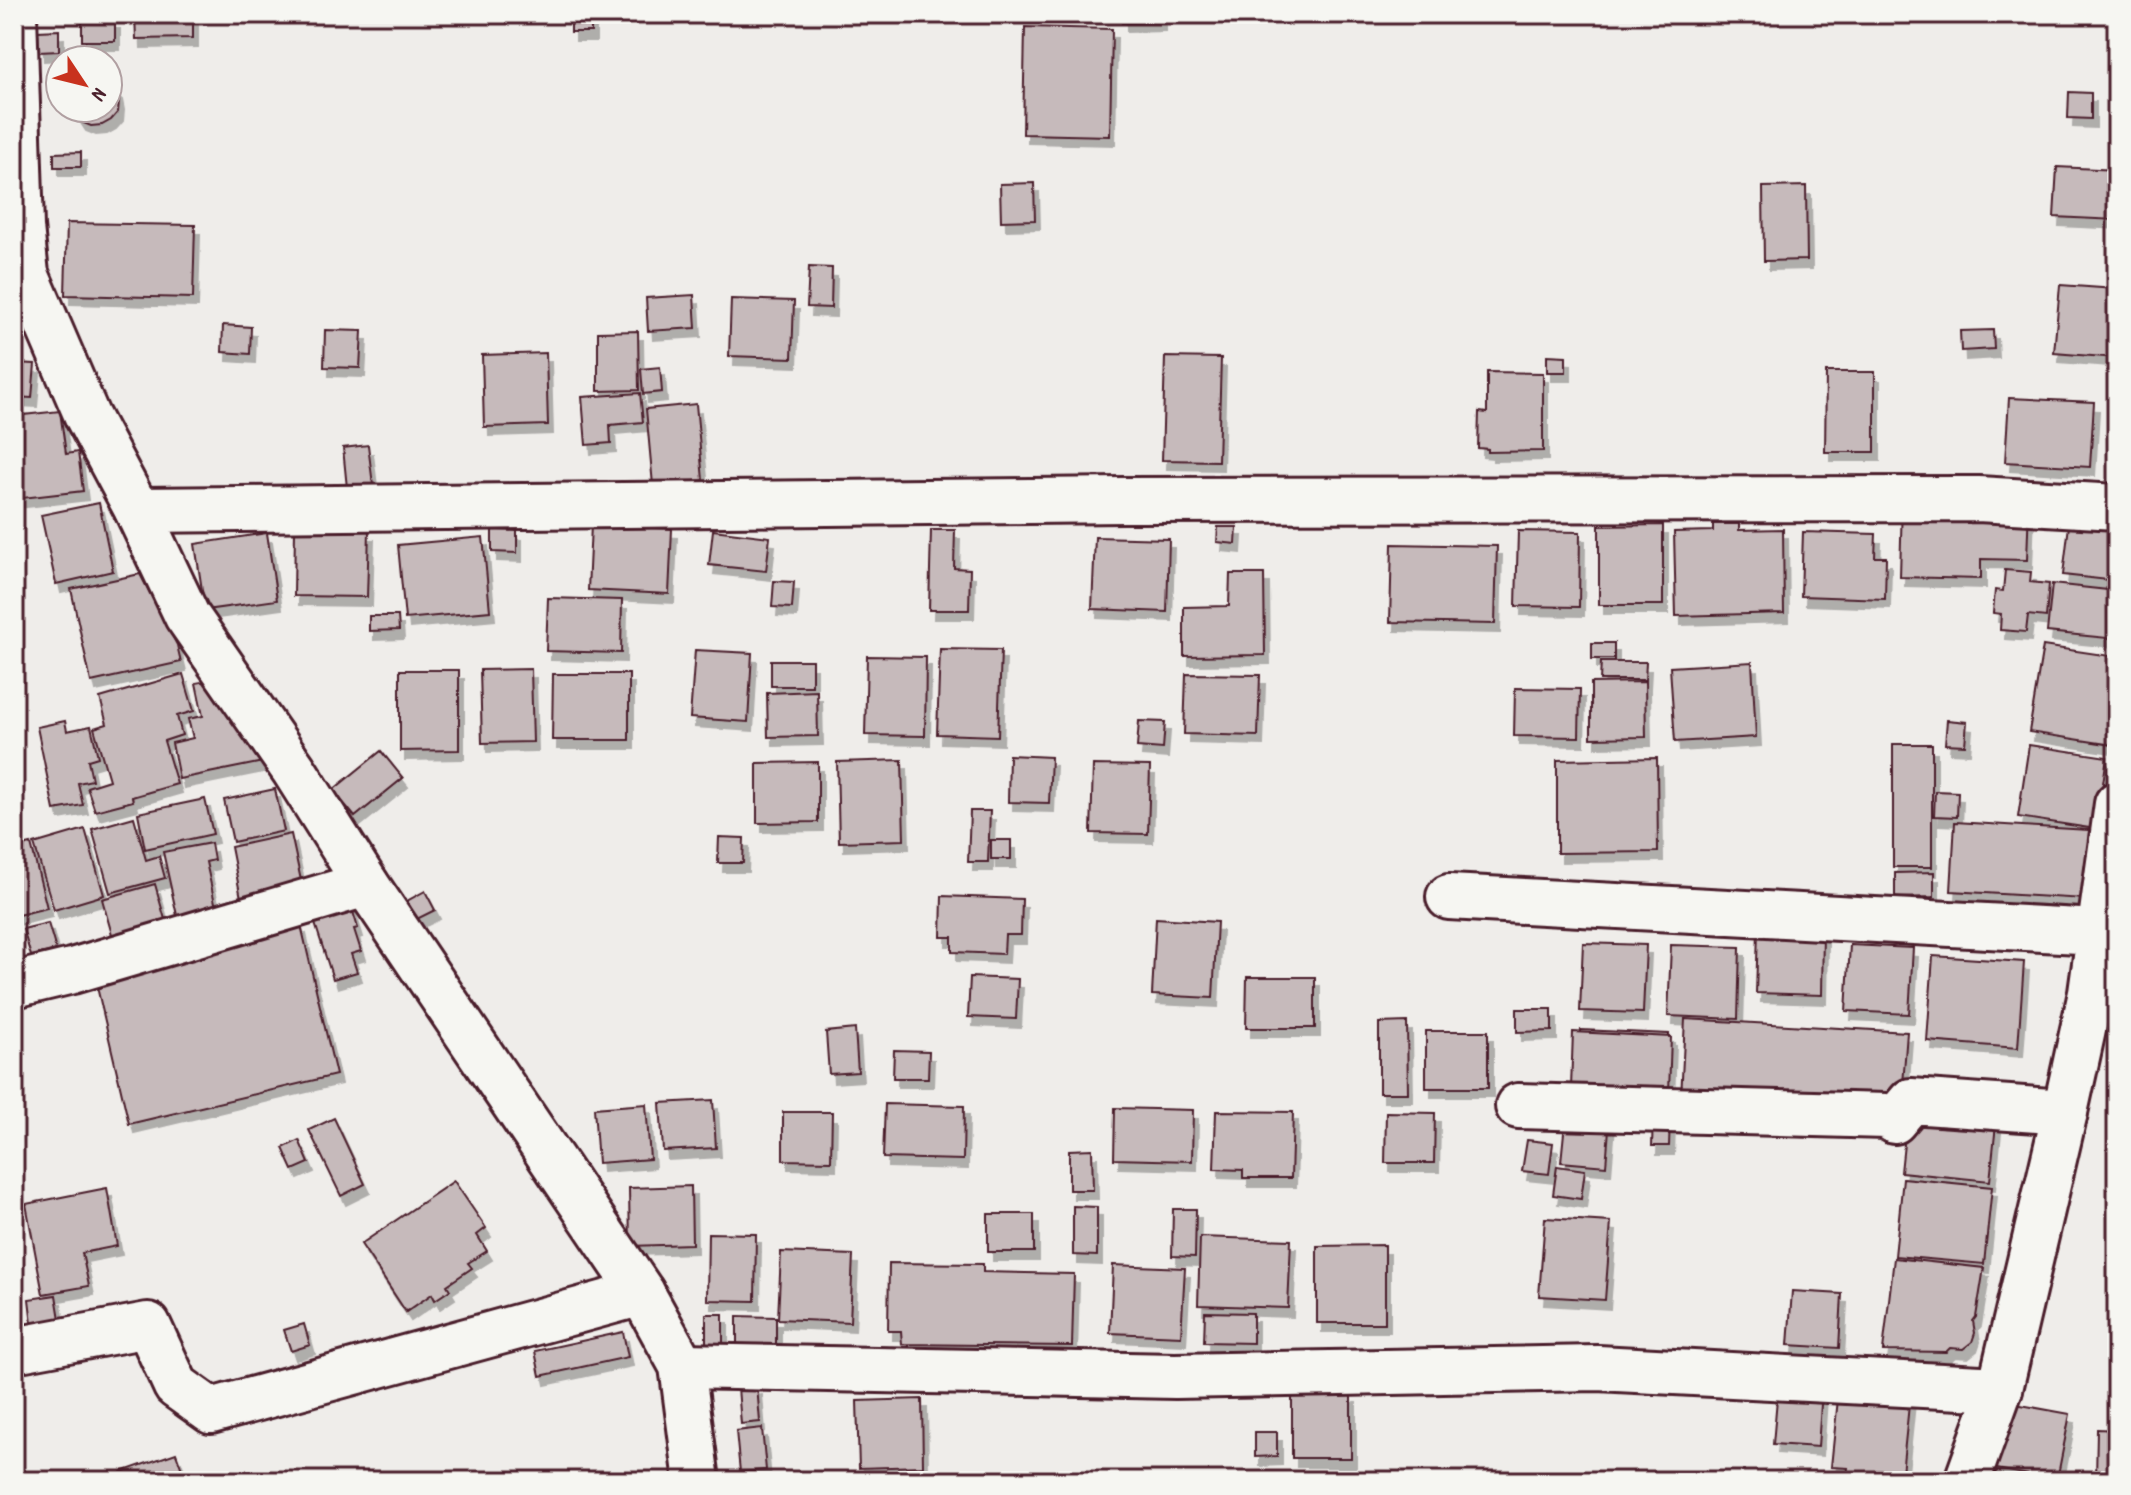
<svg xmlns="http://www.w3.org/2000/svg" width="2131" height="1495" viewBox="0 0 2131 1495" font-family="Dekko,sans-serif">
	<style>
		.building { fill: #c6babb; stroke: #4a1f2b; stroke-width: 2; filter: url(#shadow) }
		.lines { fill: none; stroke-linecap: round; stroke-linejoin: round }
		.minor-casing { stroke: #4a1f2b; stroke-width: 50 }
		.minor { stroke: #f6f6f2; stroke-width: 44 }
	</style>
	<defs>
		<filter id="shadow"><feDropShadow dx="5" dy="9" stdDeviation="0" flood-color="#0004"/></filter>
	</defs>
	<rect width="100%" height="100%" fill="#efedea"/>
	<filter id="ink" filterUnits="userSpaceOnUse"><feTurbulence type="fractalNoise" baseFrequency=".0125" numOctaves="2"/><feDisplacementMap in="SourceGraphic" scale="16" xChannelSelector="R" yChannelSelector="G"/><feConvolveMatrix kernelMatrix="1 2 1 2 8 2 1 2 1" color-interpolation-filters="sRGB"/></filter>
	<g filter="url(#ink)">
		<g class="building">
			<path d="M135,14H193V38L136,39Z"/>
			<rect x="571" y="14" width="20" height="18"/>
			<path d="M1122,14H1160V22L1122,23Z"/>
			<rect x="82" y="20" width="33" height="21"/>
			<path d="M1025,27L1112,29L1110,136L1023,134Z"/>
			<path d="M59,30V51L39,52L38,31Z"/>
			<path d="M108,82L117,91L119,101L118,112L111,120L102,125L91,126L81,122L72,108H108Z"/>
			<path d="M2069,92L2091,93V119L2068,118Z"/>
			<path d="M81,152V167H54V153Z"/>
			<path d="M2057,167L2117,170V220L2054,217Z"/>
			<path d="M1034,183L1035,220L1001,221L1000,184Z"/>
			<path d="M1806,186L1807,260L1764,261L1763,187Z"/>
			<path d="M67,223L195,225L193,298L65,295Z"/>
			<path d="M809,267L832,268L831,308L807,307Z"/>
			<path d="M2060,285L2115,289L2113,322L2117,323V358L2054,353Z"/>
			<path d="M694,295L696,328L648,331L646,298Z"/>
			<path d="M731,299L794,301L792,358L729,356Z"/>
			<path d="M223,325L251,327L250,354L222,352Z"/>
			<path d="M325,330L362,331L360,368L324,367Z"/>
			<path d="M1993,330L1994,349L1961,351L1960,331Z"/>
			<path d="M638,331L639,390L598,391V332Z"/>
			<path d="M546,353L548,425L484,427L482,355Z"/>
			<path d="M1547,355L1566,356V372H1547Z"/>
			<path d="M1165,357L1221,358L1218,461L1162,460Z"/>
			<path d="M14,363L35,364L32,398L14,397Z"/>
			<path d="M660,367L662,392L643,394L641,369Z"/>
			<path d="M1487,372L1543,373V451L1488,452V449L1478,448L1479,412L1487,413Z"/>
			<path d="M1826,372H1875V452H1825Z"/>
			<path d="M640,393L643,422L610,425L611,443L586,445L582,397Z"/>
			<path d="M2009,398L2094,402L2090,467L2005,462Z"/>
			<path d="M696,404L703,480L653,485L646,409Z"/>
			<path d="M60,411L66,454L78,452L83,491L14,499V416Z"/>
			<path d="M368,445L373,485L347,488L343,448Z"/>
			<path d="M1902,502L2029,504L2027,560L1981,559V579L1900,577Z"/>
			<path d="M99,503L113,571L56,584L41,515Z"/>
			<path d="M2070,517L2117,522V581L2063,575Z"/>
			<path d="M1713,524H1739V530L1783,529L1784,613L1676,616L1674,532L1713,531Z"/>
			<path d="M591,525L672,529L669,594L588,590Z"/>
			<path d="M1663,525V605H1599V526Z"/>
			<path d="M1218,527H1237L1236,544L1217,542Z"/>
			<path d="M295,529L369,531L367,597L294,596Z"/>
			<path d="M492,530L517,531V553L492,552Z"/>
			<path d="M713,530L770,537L766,571L709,565Z"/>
			<path d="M931,530H955L954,568L970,569L969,610H929Z"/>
			<path d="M1518,531L1580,532L1579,607L1516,606Z"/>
			<path d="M1803,532L1876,534L1875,557H1886L1885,599L1801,596Z"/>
			<path d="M267,533L277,600L205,610L195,544Z"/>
			<path d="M483,537L490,611L405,619L398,545Z"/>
			<path d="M1095,537L1169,539L1167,612L1092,609Z"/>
			<path d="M1392,544L1497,546L1495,624L1390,622Z"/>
			<path d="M2005,570L2031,572L2030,582L2049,584L2046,617L2028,615L2026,632L2000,630L2001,614L1993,613L1995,590L2003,591Z"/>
			<path d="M140,574L177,645L181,662L91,682L71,589Z"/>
			<path d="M1230,574H1264L1265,655L1184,656V607L1229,606Z"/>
			<path d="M774,581L794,582L792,608L772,607Z"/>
			<path d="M2052,584L2117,591V639L2047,632Z"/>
			<path d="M548,598L622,600L621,653L546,651Z"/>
			<path d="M369,616H398L399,630L369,631Z"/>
			<rect x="1592" y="643" width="22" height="16"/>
			<path d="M2043,646L2117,657V717L2113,745L2029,732Z"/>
			<path d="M940,649L1001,650L998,736L937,734Z"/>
			<path d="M695,650L752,653L748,722L690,718Z"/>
			<path d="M867,656L926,657L925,736L865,735Z"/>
			<rect x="771" y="660" width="41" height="26"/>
			<path d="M1601,662H1646L1645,680H1600Z"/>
			<path d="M1752,662L1756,737L1675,742L1670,667Z"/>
			<path d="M531,669L533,742L482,743L480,670Z"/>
			<path d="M400,670H459V750L400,751Z"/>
			<path d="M183,674L194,711L177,716L182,735L164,741L177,784L132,797L133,801L95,811L87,787L109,780L94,728L107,724L100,698Z"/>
			<path d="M553,674H629V740H552Z"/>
			<path d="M1186,674L1260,675L1258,736L1184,734Z"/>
			<path d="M223,678L263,762L179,779L172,743L193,738L188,719L203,716L196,683Z"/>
			<path d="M1645,682L1646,737L1591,738V683Z"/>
			<path d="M1515,688L1580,689L1579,737L1514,736Z"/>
			<path d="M817,691L818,736L768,737L767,693Z"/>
			<path d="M1947,720L1967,722L1965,745L1945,744Z"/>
			<path d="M65,721L67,731L91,726L98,757L88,760L92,780L78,783L83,805L54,810L37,727Z"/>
			<path d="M1139,721L1165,722L1163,749L1137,747Z"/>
			<rect x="1893" y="744" width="39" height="123"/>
			<path d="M2029,745L2107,757L2096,829L2018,817Z"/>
			<path d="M381,751L403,778L355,817L333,790Z"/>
			<path d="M1009,755L1051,757L1049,803L1008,802Z"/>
			<path d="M1657,758L1658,852L1557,853V760Z"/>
			<path d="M902,760L904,840L839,842L837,762Z"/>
			<path d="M818,762V822L757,823V763Z"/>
			<path d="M1093,765L1150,766L1148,834L1091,833Z"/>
			<path d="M275,789L284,831L233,842L224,800Z"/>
			<path d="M1935,791L1958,792L1957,817L1934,816Z"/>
			<path d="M205,799L213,834L145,849L138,813Z"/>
			<path d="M970,811H990L988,862H968Z"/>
			<path d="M134,817L146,860L159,856L165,878L110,893L92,829Z"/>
			<path d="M1955,822L2089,830L2085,899L1951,891Z"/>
			<path d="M85,829L104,895L54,910L34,844Z"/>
			<path d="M291,834L302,885L241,898L231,847Z"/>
			<path d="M719,837L744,838L743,863H718Z"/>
			<rect x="991" y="840" width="20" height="19"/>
			<path d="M211,843L214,860L206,862L217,912L178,920L163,852Z"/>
			<path d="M31,844L47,908L14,916V848Z"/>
			<path d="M1934,872V897L1895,898V873Z"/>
			<path d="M155,884L166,923L113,938L102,899Z"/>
			<path d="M425,891L435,910L417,919L407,901Z"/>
			<path d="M942,896L1022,899L1021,935H1005L1004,954L952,952V937H941Z"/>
			<path d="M350,902L358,928L354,929L361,951L351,954L357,972L333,979L312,914Z"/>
			<path d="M1156,918L1217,922L1213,998L1152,995Z"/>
			<path d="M48,923L56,950L31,956L23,929Z"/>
			<path d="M301,925L336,1075L129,1124L94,974Z"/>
			<path d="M1758,931L1823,932L1822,995L1756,993Z"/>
			<path d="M1583,943L1646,945L1643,1013L1580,1011Z"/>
			<path d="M1671,945L1740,947L1738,1019L1668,1016Z"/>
			<path d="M1850,945L1913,948L1909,1014L1846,1011Z"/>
			<path d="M1933,956L2024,962L2018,1048L1927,1041Z"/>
			<path d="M970,977L1018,979L1016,1019L968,1017Z"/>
			<path d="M1247,977H1315V1028H1246Z"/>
			<path d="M1517,1009H1552V1031L1517,1032Z"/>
			<path d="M1685,1019L1907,1032L1901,1111L1681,1098Z"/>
			<path d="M1407,1022L1408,1093H1379V1023Z"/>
			<path d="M855,1029L858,1072L829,1074L826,1032Z"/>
			<path d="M1581,1030L1669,1034L1667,1087L1578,1083Z"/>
			<rect x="1426" y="1031" width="62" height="57"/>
			<path d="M1573,1032L1671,1037L1669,1092L1571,1088Z"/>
			<path d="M894,1050L929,1051L928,1078H893Z"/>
			<path d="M713,1100L716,1148L663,1151L660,1103Z"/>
			<path d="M646,1104L650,1159L598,1163L594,1108Z"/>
			<path d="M885,1104L964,1106L963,1160L883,1158Z"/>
			<path d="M1908,1106L1997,1115L1990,1181L1901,1172Z"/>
			<path d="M1115,1108L1193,1110L1192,1161L1114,1159Z"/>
			<path d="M1216,1111L1293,1112L1291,1178H1243V1170L1214,1169Z"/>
			<path d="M783,1112H832L831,1161L783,1160Z"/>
			<path d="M1386,1112L1435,1113L1434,1163H1385Z"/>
			<path d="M1566,1113L1610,1117L1606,1166L1561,1162Z"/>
			<path d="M334,1118L365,1184L341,1196L309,1130Z"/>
			<path d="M1653,1118H1670L1669,1146H1652Z"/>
			<path d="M299,1140L309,1163L293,1170L283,1148Z"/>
			<path d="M1527,1140L1553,1143L1549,1174L1522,1171Z"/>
			<path d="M1092,1149L1093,1190H1069V1150Z"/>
			<path d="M1557,1166L1585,1170L1581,1199L1553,1195Z"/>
			<path d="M1903,1178L1992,1187L1984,1264L1895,1256Z"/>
			<path d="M454,1181L486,1228L477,1235L487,1251L468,1263L472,1268L447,1285L450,1290L435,1300L432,1294L406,1312L361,1244Z"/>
			<path d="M691,1186L692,1244L630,1246L629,1188Z"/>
			<path d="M107,1188L117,1246L82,1253L89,1286L43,1294L26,1204Z"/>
			<path d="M1073,1206L1097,1207V1256L1073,1255Z"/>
			<path d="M1173,1209H1196L1195,1257L1172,1256Z"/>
			<rect x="988" y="1214" width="46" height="38"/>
			<path d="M1545,1218L1611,1222L1605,1300L1539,1296Z"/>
			<path d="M708,1233L756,1234L755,1301L707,1300Z"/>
			<path d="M1200,1237L1291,1240L1288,1308L1198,1305Z"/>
			<path d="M1385,1245V1323H1317V1246Z"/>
			<path d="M781,1252L853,1255L850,1322L778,1319Z"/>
			<path d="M1894,1258L1984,1268L1976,1317L1973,1321L1975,1333L1972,1342L1963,1349L1950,1348L1946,1352L1883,1351Z"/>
			<path d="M889,1263L983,1264V1272L1074,1274L1072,1346L902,1344L901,1331H888Z"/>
			<path d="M1113,1265L1185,1268L1181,1336L1110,1333Z"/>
			<path d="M1792,1291L1842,1294L1839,1348L1788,1345Z"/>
			<path d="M56,1295L60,1319L32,1324L29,1299Z"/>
			<path d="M1205,1312L1253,1313V1343L1204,1342Z"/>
			<rect x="706" y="1314" width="17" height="33"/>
			<path d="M737,1316L776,1317V1351H737Z"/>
			<path d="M304,1324L310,1345L291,1351L284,1330Z"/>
			<path d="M623,1332L628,1357L540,1376L535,1351Z"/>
			<path d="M757,1386L760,1422L741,1424L738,1388Z"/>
			<path d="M1778,1387L1822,1390L1818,1447L1773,1444Z"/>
			<path d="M1839,1389L1910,1395L1902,1473L1885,1472V1479L1847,1476L1848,1468L1831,1467Z"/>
			<path d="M1351,1394V1458H1292V1395Z"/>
			<path d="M922,1399L923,1466L859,1468L857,1401Z"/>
			<path d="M2004,1402L2070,1414L2057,1480L1991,1468Z"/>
			<path d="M762,1428L766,1470L740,1472L736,1431Z"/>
			<path d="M2097,1429L2117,1430V1481H2096Z"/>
			<path d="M1255,1432H1277V1456L1255,1457Z"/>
			<path d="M176,1453L186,1481H124L121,1472Z"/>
		</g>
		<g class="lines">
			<defs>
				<g id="minor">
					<path d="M14,14L21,227L26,274L87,416L137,510L187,616L294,770L366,884L642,1293L682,1366L697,1481"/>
					<path d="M137,510L1123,500L1978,499L2117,507"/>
					<path d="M1449,897L2099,932"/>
					<path d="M14,985L72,971L366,884"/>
					<path d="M1518,1106L1886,1116L1894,1121L1911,1101L2065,1112"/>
					<path d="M14,1350L148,1325L176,1386L211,1411L642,1293"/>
					<path d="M682,1366L1175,1376L1598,1368L2000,1389"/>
					<path d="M1967,1481L2000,1389L2065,1112L2091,993L2117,804"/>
				</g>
			</defs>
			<use href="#minor" class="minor-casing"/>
			<use href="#minor" class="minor"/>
		</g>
	</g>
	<rect width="2131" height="1495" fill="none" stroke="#f6f6f2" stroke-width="48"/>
	<rect x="24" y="24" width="2083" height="1447" fill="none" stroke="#4a1f2b" stroke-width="3" filter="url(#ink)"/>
	<g transform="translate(84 84) rotate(125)"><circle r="38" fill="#f6f6f2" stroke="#b1a0a2" stroke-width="2"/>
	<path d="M0-6L14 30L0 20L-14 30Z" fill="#c8321e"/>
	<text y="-12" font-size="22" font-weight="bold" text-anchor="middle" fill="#4a1f2b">N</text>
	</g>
</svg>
